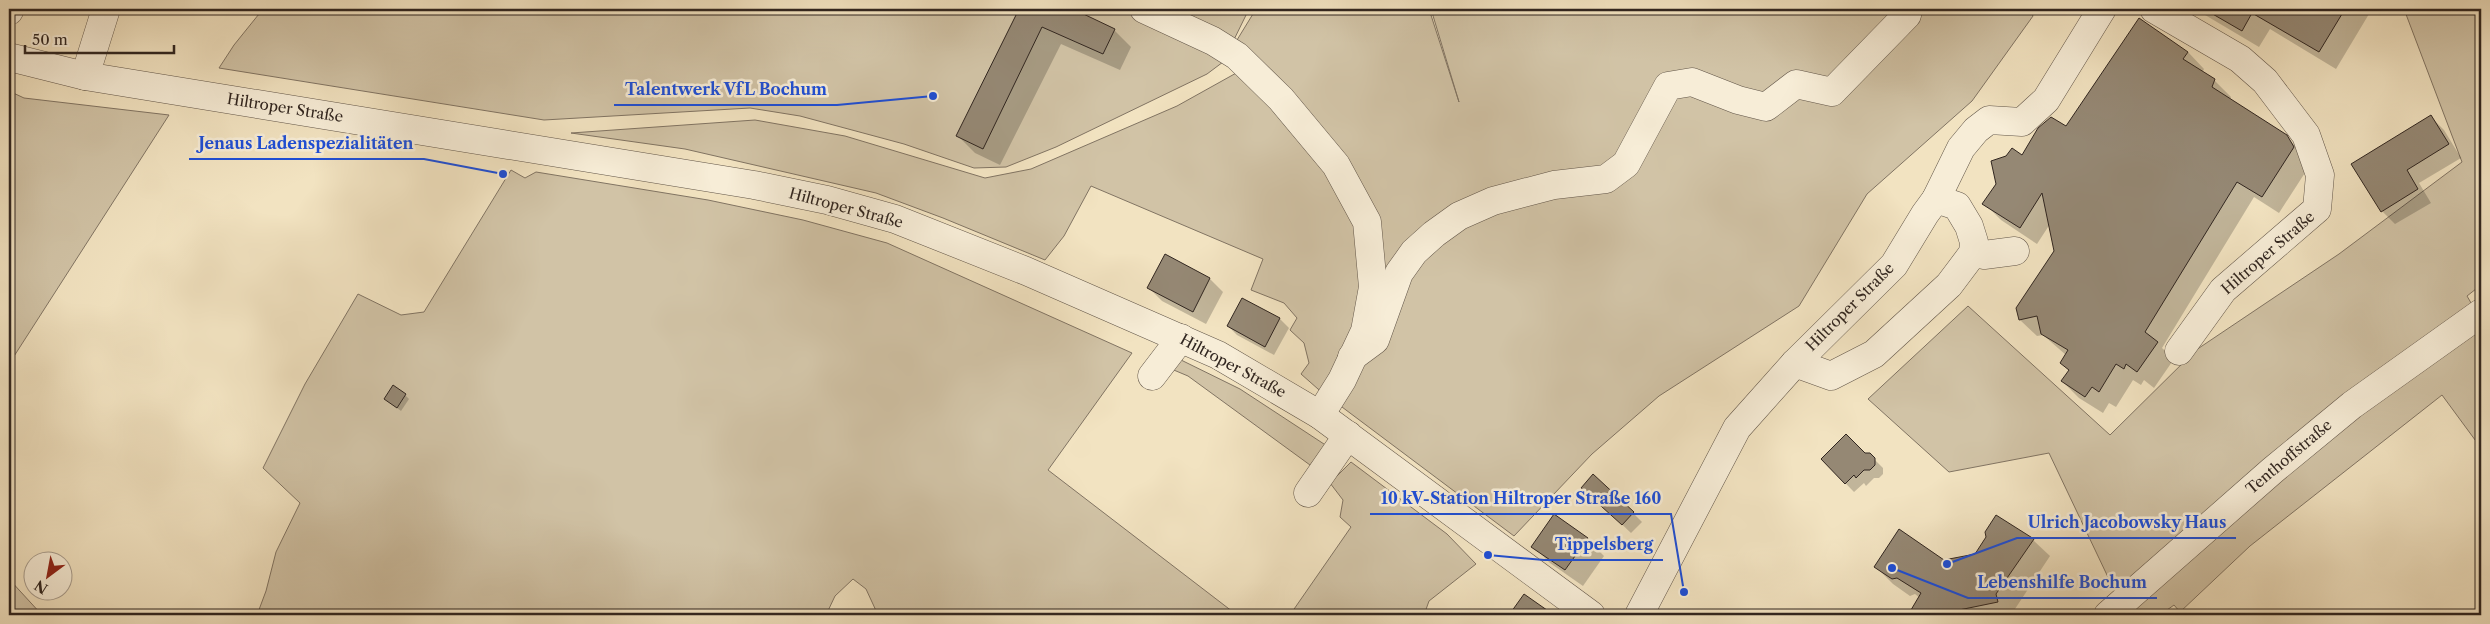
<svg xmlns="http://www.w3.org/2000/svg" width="2490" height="624" viewBox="0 0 2490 624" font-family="'Libre Caslon Text',serif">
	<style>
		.green { fill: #d1c3a6; stroke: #817463 }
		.shadow { fill: #0003 }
		.building { fill: #958874; stroke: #312620 }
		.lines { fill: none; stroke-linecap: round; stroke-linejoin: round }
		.minor-casing { stroke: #615548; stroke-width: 29 }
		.minor { stroke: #f7edd7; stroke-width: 28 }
		.labels { text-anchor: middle; stroke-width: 5; stroke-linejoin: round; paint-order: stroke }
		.street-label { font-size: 15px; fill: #312620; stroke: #f7edd7 }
		.leader { fill: none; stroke: #1d4ed8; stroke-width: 2 }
		.callout-dot { fill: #1d4ed8; stroke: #f7edd7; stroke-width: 2 }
		.callout-label { font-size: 16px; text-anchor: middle; font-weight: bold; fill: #1d4ed8; stroke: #f7edd7; stroke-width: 5; stroke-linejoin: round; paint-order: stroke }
	</style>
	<rect width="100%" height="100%" fill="#f2e3c1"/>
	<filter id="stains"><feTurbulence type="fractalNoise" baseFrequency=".004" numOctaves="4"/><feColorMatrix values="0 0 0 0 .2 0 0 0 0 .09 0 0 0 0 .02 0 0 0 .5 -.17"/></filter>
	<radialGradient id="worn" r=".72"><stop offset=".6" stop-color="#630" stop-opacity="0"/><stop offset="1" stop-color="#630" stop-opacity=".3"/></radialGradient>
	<g class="green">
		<path d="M263,9H1249L1223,62L1207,74L1056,147L1006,167L974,168L904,144L800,116L750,108L544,120L219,68L234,45Z"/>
		<path d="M1256,9H1429L1459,102L1431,9H2030L2033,16L1972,101L1867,194L1799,306L1659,396L1592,454L1514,536L1318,389L1301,374L1309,363L1304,343L1290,330L1297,318L1284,303L1251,290L1263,259L1091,186L1064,236L1045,260L943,218L876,193L685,149L571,133L755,120L845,136L985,178L1031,169L1177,106L1256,62L1237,40Z"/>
		<path d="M2404,9H2481V285L2467,296L2481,320V448L2442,395L2250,546L2180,612L2174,605L2160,615H2126L2049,453L1949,472L1868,399L1968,306L2110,435L2196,350L2339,254L2462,162Z"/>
		<path d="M9,91L24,98L169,115L9,364Z"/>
		<path d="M511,170L525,178L536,172L708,200L803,220L887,243L1132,353L1048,470L1237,615H878L866,589L853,579L835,596L826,615H294L292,613L291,615H257L266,591L276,552L300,503L263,468L305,384L358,294L401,315L424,312Z"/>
		<path d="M1179,359L1240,389L1327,446L1310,465L1188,376L1169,368Z"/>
		<path d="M1351,462L1447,534L1476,564L1429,601L1424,615H1257L1292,612L1351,527L1340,517L1343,500L1330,483Z"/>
		<path d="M9,579L42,615H9Z"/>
	</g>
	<g class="shadow">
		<path d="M82,9H93L90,13Z"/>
		<path d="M1019,9H1073L1114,30L1131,47L1120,70L1061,44L1000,165L975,153L958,136Z"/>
		<path d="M2195,9H2372L2336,69L2270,29L2259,47Z"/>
		<path d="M2188,52L2204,69L2202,73L2214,80L2231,97L2230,100L2286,136L2303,154L2310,165L2279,213L2254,197L2162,348L2174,359L2154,388L2144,380L2141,385L2133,380L2116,407L2109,403L2103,413L2079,398L2062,381L2069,371L2061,363L2066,355L2043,335L2037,336L2020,320L2055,251L2050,224L2037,244L2001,220L1984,203L2022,157Z"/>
		<path d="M2431,117L2444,130L2461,158L2419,183L2431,203L2395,224L2382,211Z"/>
		<path d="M1166,256L1210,279L1223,292L1206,324L1162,301L1149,288Z"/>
		<path d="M1242,299L1280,319L1289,328L1274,355L1237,335L1228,326Z"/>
		<path d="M405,395L409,399L401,411L385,399Z"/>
		<path d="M1865,454L1870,455L1883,468V474L1879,478H1874L1866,486L1864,483L1854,492L1822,459Z"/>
		<path d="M1592,496L1633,513L1642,522L1631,533Z"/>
		<path d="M1587,539L1604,556L1583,586L1550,563L1533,546Z"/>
		<path d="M2033,540L2050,556L2013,612L2014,615H1910L1920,598L1915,594L1910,596L1893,584L1876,567L1943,561L1976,555Z"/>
	</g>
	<g class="building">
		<path d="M1019,9H1073L1115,29L1103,54L1042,27L983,149L956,136Z"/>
		<path d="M2204,9H2345L2319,52L2252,13L2242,31Z"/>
		<path d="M2139,18L2188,52L2183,59L2215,79L2212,87L2287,135L2294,147L2262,197L2237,182L2145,332L2158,342L2137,372L2126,364L2124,369L2116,364L2099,392L2092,387L2085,397L2061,381L2069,370L2060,363L2068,350L2041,334L2037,316L2019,320L2016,308L2054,251L2042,193L2020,228L1982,204L1996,184L1991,161L2006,156L2012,148L2022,155L2038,128L2051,117L2066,126Z"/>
		<path d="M2431,115L2449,144L2407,170L2418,189L2381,212L2351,164Z"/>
		<path d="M1165,254L1210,278L1193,312L1147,288Z"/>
		<path d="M1242,298L1280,318L1265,347L1227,326Z"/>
		<path d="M393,385L406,394L397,408L384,399Z"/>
		<path d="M1846,434L1865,453H1870L1875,458V465L1870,470H1864L1856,478L1854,475L1845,484L1821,459Z"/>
		<path d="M1593,474L1634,512L1622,525L1581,488Z"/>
		<path d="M1554,514L1588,538L1565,570L1531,547Z"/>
		<path d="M1996,515L2034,539L1996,594L1998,602L1959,610L1956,615H1908L1921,593L1897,578L1892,579L1874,567L1899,529L1944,560L1975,554L1986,537L1985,532Z"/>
		<path d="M1524,594L1554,615H1509Z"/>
	</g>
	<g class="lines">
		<defs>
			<g id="minor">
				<path d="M1144,9L1213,41L1237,56L1281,99L1336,165L1367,222L1373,287L1365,331L1342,380L1320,415"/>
				<path d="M2154,9L2240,59L2265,81L2306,135L2320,175L2317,209L2223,290L2179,351"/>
				<path d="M9,11L10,9"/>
				<path d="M9,57L85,76L754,185L827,200L895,219L1026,271L1218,355L1320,415L1591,615"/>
				<path d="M85,76L106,9"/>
				<path d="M1973,253L1984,255L2015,251"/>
				<path d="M1352,357L1375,340L1399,273L1414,252L1434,234L1459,216L1493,201L1554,185L1606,179L1626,164L1668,86L1692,82L1738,100L1766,107L1796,84L1832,92L1907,15L1908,9"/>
				<path d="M1795,363L1831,376L1874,354L1949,285L1973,253L1974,242L1969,226L1957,206L1936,199"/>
				<path d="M1152,376L1181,338"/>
				<path d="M1308,493L1348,435"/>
				<path d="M1639,615L1737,428L1795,363L1894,265L1925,214L1936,199L1961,148L1976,130L1989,120L2022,122L2046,100L2102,9"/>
				<path d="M2108,615L2273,470L2352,405L2481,313"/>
			</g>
		</defs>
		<use href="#minor" class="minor-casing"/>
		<use href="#minor" class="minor"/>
	</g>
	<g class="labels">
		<g class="street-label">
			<text transform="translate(285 108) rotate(9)" y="5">Hiltroper Straße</text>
			<text transform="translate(846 208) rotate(15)" y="5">Hiltroper Straße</text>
			<text transform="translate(2268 253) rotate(-41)" y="5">Hiltroper Straße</text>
			<text transform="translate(1850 307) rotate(-45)" y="5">Hiltroper Straße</text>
			<text transform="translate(1233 366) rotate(28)" y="5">Hiltroper Straße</text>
			<text transform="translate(2289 457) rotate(-40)" y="5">Tenthoffstraße</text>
		</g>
	</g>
	<path class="leader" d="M933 96L837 105H614M503 174L424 159H189M1684 592L1671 514H1370M1947 564L2017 538H2236M1488 555L1544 560H1663M1892 568L1968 598H2157"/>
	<g class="callout-dot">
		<circle cx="933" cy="96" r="5"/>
		<circle cx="503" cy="174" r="5"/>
		<circle cx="1684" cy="592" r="5"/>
		<circle cx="1947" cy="564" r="5"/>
		<circle cx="1488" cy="555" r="5"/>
		<circle cx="1892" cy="568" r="5"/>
	</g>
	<g class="callout-label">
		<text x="726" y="95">Talentwerk VfL Bochum</text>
		<text x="306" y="149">Jenaus Ladenspezialitäten</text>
		<text x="1521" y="504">10 kV-Station Hiltroper Straße 160</text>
		<text x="2127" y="528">Ulrich Jacobowsky Haus</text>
		<text x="1604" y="550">Tippelsberg</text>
		<text x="2062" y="588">Lebenshilfe Bochum</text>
	</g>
	<rect width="2490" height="624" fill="none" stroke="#f2e3c1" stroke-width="30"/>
	<rect x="10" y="10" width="2470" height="604" fill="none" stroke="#312620" stroke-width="2.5"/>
	<rect x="15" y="15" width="2460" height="594" fill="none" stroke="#312620"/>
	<g transform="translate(48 576) rotate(212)"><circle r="24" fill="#f7edd7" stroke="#a89d8e"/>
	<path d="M0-4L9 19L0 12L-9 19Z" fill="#8f2418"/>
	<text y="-8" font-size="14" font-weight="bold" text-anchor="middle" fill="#312620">N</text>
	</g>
	<path d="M25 45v8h149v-8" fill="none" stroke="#312620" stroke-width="2.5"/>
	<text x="32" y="45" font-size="15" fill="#312620" stroke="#f7edd7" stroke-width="4" paint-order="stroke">50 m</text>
	<rect width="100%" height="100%" filter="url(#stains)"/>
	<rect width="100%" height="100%" fill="url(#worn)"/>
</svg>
